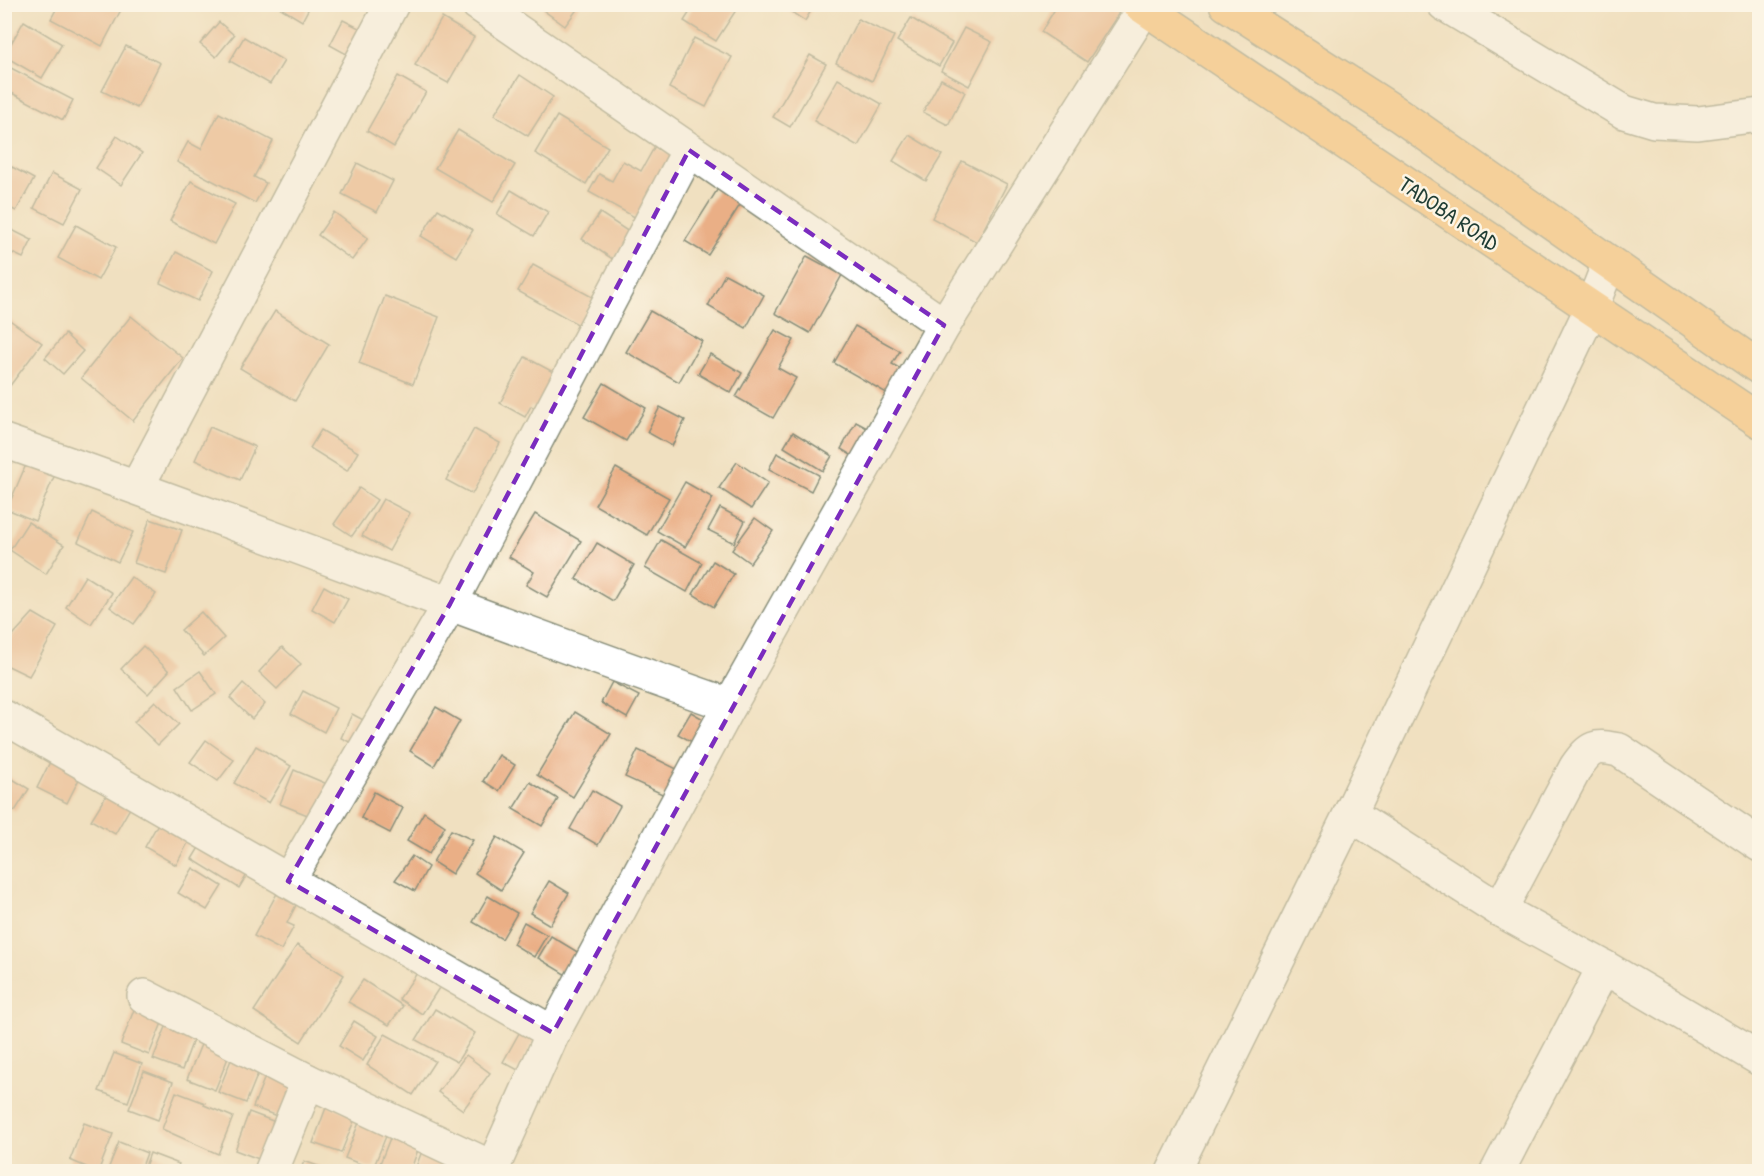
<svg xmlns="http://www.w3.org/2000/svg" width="1764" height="1176" viewBox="0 0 1764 1176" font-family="'Patrick Hand',sans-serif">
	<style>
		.building { fill: #eaaf86 }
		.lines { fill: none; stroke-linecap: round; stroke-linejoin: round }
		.minor-casing { stroke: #888e7a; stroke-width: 36 }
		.major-casing { stroke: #888e7a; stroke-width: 36 }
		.minor { stroke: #fff; stroke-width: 33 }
		.major { stroke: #fbbd6e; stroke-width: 33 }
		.marked { fill: none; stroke: #7b2cbf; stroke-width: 4.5; stroke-dasharray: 12 8; stroke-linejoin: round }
		.labels { text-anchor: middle; stroke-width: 5; stroke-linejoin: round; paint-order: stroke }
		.street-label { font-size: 22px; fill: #1f3d34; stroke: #fcf5e5 }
	</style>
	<rect width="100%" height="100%" fill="#fcf5e5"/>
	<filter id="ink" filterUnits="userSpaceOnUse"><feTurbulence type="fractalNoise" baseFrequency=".0167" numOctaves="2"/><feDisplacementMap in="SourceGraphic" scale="12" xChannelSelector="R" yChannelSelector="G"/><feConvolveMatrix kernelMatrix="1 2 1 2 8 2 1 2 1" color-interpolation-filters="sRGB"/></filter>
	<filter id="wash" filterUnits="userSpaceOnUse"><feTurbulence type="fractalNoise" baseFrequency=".008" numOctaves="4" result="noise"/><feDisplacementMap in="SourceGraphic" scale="24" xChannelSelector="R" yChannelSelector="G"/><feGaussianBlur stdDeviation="1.35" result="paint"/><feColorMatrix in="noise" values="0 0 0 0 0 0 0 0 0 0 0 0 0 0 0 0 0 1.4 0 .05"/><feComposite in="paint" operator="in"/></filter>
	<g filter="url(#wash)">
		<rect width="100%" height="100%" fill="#f0e0c0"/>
		<g id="blocks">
			<g class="building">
				<path d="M59,4H124L102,46L51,19Z"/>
				<path d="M274,4H311L302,21Z"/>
				<path d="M547,4H581L565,26L543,10Z"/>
				<path d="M695,4H740L716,41L684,21Z"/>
				<path d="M779,4H815L805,21Z"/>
				<path d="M1058,4H1104L1119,13L1087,62L1041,32Z"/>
				<path d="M442,18L474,37L448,83L415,65Z"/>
				<path d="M911,18L952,43L939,66L897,41Z"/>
				<path d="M858,19L894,36L872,81L836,63Z"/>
				<path d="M343,20L363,30L350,56L330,45Z"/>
				<path d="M24,21L62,44L42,78L4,56Z"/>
				<path d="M219,22L234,35L216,57L200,44Z"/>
				<path d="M964,28L992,42L969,86L941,71Z"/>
				<path d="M244,37L284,61L270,84L230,61Z"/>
				<path d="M694,38L732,57L706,107L669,88Z"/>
				<path d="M126,46L160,63L137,108L102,91Z"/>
				<path d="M810,55L826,64L790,127L773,117Z"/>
				<path d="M9,67L73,100L63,120L4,89V76Z"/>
				<path d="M520,75L553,97L528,136L494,115Z"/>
				<path d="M398,76L426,92L394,147L367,131Z"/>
				<path d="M838,79L882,104L858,146L814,121Z"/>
				<path d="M941,79L965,92L948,125L923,112Z"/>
				<path d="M219,113L273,141L254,177L266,183L255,203L177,162L188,142L201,149Z"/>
				<path d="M557,116L608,147L586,184L535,153Z"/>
				<path d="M458,130L515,165L493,202L435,168Z"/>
				<path d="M909,135L942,155L926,181L893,161Z"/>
				<path d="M117,136L142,153L121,185L96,168Z"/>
				<path d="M655,146L675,157L640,220L589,192L599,174L612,181L623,161L641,171Z"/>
				<path d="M962,161L1007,184L977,242L932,218Z"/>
				<path d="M357,163L393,181L377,212L342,194Z"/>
				<path d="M12,167L34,179L16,211L4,205V181Z"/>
				<path d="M52,173L82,189L64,223L34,208Z"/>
				<path d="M724,179L747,194L708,255L685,241Z"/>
				<path d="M191,181L235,204L214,244L170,221Z"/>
				<path d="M511,190L548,212L534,236L497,214Z"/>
				<path d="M438,209L473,230L456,257L421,236Z"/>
				<path d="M334,212L368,238L352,260L318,235Z"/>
				<path d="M600,213L632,234L614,260L582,239Z"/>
				<path d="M76,225L116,247L98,280L58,258Z"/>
				<path d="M4,226L32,240L23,258L4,249Z"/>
				<path d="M176,252L213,271L198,301L160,283Z"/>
				<path d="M807,256L842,275L810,333L775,313Z"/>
				<path d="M533,265L594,298L579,325L518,291Z"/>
				<path d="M725,274L764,295L746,328L708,306Z"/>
				<path d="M385,296L439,317L413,384L359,363Z"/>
				<path d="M275,311L329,344L295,401L240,368Z"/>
				<path d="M650,311L702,341L679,382L626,352Z"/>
				<path d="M4,316L42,343L6,391L4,390Z"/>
				<path d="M131,316L183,358L133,421L81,378Z"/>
				<path d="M855,326L900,351L892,364L903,370L890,395L834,363Z"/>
				<path d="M775,330L794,340L778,368L796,378L773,418L736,397Z"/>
				<path d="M65,334L83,351L63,374L45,358Z"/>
				<path d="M710,354L742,373L731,393L698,374Z"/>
				<path d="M525,357L557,374L538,409L531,406L525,417L500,403Z"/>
				<path d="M604,383L646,408L626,441L584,417Z"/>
				<path d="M660,407L685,420L672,446L647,432Z"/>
				<path d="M856,422L880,435L864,463L841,449Z"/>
				<path d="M210,427L255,447L240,480L195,460Z"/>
				<path d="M474,429L500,443L472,494L446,480Z"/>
				<path d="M321,430L358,452L347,471L310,448Z"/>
				<path d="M793,432L832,456L823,471L784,447Z"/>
				<path d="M777,453L819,475L811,491L769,469Z"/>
				<path d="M28,460L56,472L35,521L7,509Z"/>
				<path d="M737,462L768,483L751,509L719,488Z"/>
				<path d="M616,468L669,498L647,535L595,505Z"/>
				<path d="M685,482L713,498L685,547L657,531Z"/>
				<path d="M359,488L377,500L352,536L334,524Z"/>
				<path d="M383,499L410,513L389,551L362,536Z"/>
				<path d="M720,508L745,521L734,543L708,530Z"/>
				<path d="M92,512L133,532L118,562L78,542Z"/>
				<path d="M535,514L581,541L547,597L526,585L534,572L509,557Z"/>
				<path d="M755,518L773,531L750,563L732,550Z"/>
				<path d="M150,519L182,530L166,574L134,563Z"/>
				<path d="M28,522L64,545L46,574L10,550Z"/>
				<path d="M661,540L702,563L687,592L645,568Z"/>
				<path d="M597,543L634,565L613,601L576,579Z"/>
				<path d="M713,561L734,574L714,607L693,594Z"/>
				<path d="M85,576L112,593L91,624L66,607Z"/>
				<path d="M131,577L156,594L134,624L110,607Z"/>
				<path d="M324,586L348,599L335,622L312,609Z"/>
				<path d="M201,612L224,638L204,656L181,630Z"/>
				<path d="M33,613L57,627L29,676L4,664V645Z"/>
				<path d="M143,646L169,671L148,694L121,669Z"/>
				<path d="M282,647L301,664L277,689L259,672Z"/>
				<path d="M200,671L216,694L192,710L177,687Z"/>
				<path d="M612,682L639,696L627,718L601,703Z"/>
				<path d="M243,683L265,704L252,719L230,698Z"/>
				<path d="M303,691L336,708L324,732L291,714Z"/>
				<path d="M155,701L179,724L158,745L134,722Z"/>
				<path d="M436,707L460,721L434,766L410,751Z"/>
				<path d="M575,712L611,734L573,797L537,775Z"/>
				<path d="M691,712L712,724L699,746L678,734Z"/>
				<path d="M352,714L369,723L358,746L341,738Z"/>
				<path d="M206,740L234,760L218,781L190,762Z"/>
				<path d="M256,746L291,766L269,803L234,783Z"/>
				<path d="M638,750L683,772L671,798L625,777Z"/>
				<path d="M54,754L84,769L67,803L37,788Z"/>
				<path d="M499,755L515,765L499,791L483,781Z"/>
				<path d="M294,770L334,787L320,820L280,804Z"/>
				<path d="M6,775L29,789L15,811L4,805Z"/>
				<path d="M530,782L558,799L542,826L513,809Z"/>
				<path d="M592,790L620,806L598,845L570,829Z"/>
				<path d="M374,792L403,808L390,833L361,818Z"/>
				<path d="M107,794L130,808L115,834L91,820Z"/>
				<path d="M424,812L445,826L429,854L407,841Z"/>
				<path d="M164,813L195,830L176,865L145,847Z"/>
				<path d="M451,830L473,840L452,874L433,862Z"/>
				<path d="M206,836L253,865L239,888L192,859Z"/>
				<path d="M497,837L524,853L501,890L475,873Z"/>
				<path d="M412,856L428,867L415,891L395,880Z"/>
				<path d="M193,868L222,886L207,910L178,893Z"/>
				<path d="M549,881L569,893L550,925L530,913Z"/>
				<path d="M281,886L291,891L286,900L296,905L287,923L294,926L281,950L254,936Z"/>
				<path d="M488,896L517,913L502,939L473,922Z"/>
				<path d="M524,922L547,935L534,957L513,944Z"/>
				<path d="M551,936L589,959L576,981L538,958Z"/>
				<path d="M297,945L344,975L301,1042L254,1011Z"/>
				<path d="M417,973L439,988L422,1014L399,999Z"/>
				<path d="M363,980L403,1006L389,1025L348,1002Z"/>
				<path d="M135,1007L164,1018L149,1055L121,1044Z"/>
				<path d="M435,1009L475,1033L457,1062L416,1040Z"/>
				<path d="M354,1021L378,1036L363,1061L339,1046Z"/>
				<path d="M168,1022L196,1032L182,1070L153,1059Z"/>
				<path d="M523,1026L538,1034L518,1070L503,1062Z"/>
				<path d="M385,1034L435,1061L413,1095L367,1065Z"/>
				<path d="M202,1042L230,1053L215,1090L187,1079Z"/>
				<path d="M114,1053L142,1064L128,1102L99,1091Z"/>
				<path d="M233,1055L261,1066L246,1103L218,1092Z"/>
				<path d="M466,1055L490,1073L463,1110L438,1092Z"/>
				<path d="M268,1069L296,1080L282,1118L253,1107Z"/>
				<path d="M144,1071L173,1082L158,1120L129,1109Z"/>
				<path d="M176,1092L205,1103L204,1105L233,1117L218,1154L162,1129Z"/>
				<path d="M327,1105L356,1116L341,1153L313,1143Z"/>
				<path d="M249,1112L278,1123L264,1161L235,1150Z"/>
				<path d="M360,1120L388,1131L373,1169L345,1158Z"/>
				<path d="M84,1123L113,1134L98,1172L70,1160Z"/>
				<path d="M392,1133L420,1144L410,1172L377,1171Z"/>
				<path d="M119,1142L147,1153L140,1172H107Z"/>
				<path d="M424,1146L453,1157L447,1172H414Z"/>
				<path d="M150,1153L179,1164L176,1172H143Z"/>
				<path d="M304,1161L332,1171V1172H300Z"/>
			</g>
		</g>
	</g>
	<g filter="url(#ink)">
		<use href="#blocks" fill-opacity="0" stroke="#888e7a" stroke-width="1.5"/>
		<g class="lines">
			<defs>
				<g id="minor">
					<path d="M478,4L944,325"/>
					<path d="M1444,4L1624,112L1654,121L1698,123L1760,115"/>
					<path d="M4,441C248,525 487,621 730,705L944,325L1147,4"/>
					<path d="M137,487L392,4"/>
					<path d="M4,717L553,1033L730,705"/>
					<path d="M1350,814L1500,910L1604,967L1760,1059"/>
					<path d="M288,881L450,604L689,150"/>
					<path d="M1500,910L1576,767C1591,746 1595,745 1619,750L1760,845"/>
					<path d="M144,996L308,1081L493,1168"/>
					<path d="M271,1172L308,1081"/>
					<path d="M491,1172L553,1033"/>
					<path d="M1173,1172L1350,814L1591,309L1609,263"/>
					<path d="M1497,1172L1604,967"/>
				</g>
				<g id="major">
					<path d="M1139,4L1760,421"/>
					<path d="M1226,4L1399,115L1760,368"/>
				</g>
			</defs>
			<use href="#minor" class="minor-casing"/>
			<use href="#major" class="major-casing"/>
			<use href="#minor" class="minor"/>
			<use href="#major" class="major"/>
		</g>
	</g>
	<path d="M0 0H1764V1176H0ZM689,150L944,325L553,1033L288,881L450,604Z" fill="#f0e0c0" fill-opacity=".55" fill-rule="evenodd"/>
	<path class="marked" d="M689,150L944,325L553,1033L288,881L450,604Z"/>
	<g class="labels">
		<g class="street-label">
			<text transform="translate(1449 213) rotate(34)" y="8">TADOBA ROAD</text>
		</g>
	</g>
	<rect width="1764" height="1176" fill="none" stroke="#fcf5e5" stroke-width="24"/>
</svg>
